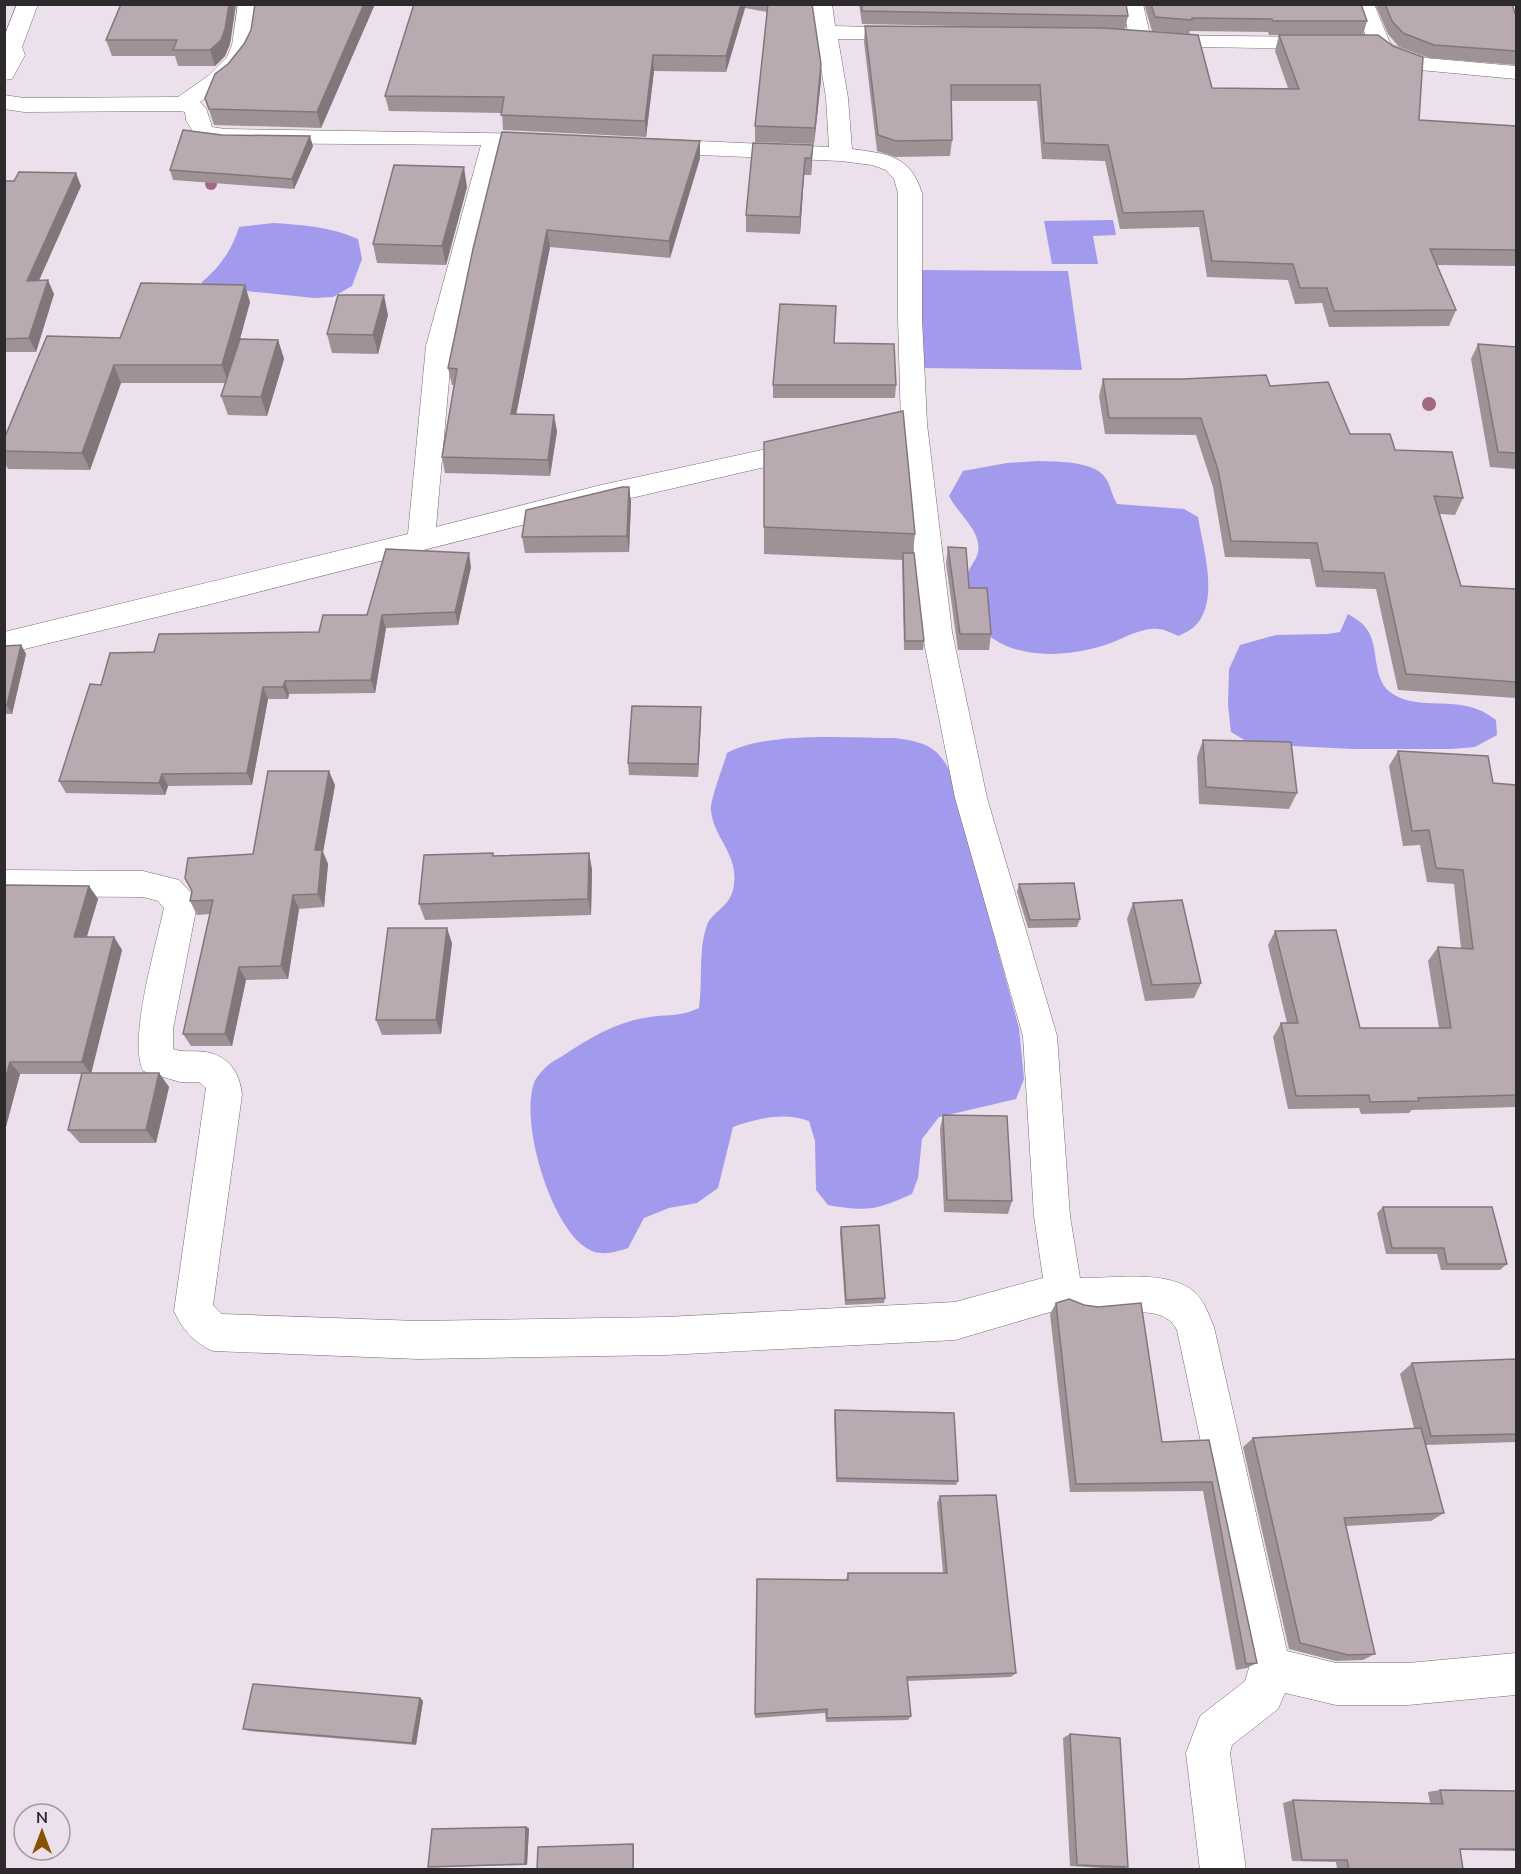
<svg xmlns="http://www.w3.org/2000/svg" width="1521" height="1874" viewBox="0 0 1521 1874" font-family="'Nunito Sans',sans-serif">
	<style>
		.water { fill: #a29aec }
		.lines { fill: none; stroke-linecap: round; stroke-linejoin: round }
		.minor-casing { stroke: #756c75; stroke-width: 1 }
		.minor { fill: #fff; fill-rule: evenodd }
		.tree { fill: #9f6a7f }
		.wall { fill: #9e9297 }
		.shaded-wall { fill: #81777b }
		.building { fill: #b8aab0; stroke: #81777b; stroke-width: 1.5 }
	</style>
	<rect width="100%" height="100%" fill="#ebe0eb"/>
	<g class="water">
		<path d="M1113,220L1116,235L1093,236L1098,264H1052L1044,221Z"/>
		<path d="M274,223C303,225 332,227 358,239L362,259L352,286L333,297L314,298L236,290L201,293L202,282C220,267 232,250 239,227Z"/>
		<path d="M915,270L1068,271L1082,370L921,368Z"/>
		<path d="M1038,461C1059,462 1098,460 1108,482C1111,490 1113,497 1117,504L1184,509L1198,517C1203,548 1220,601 1195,626C1191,630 1184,633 1179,636C1173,634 1165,629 1158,629C1140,627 1122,640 1105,645C1057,660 993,661 968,609C964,601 965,581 968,573C970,566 977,559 978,552C982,531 958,514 949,496L963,471L1007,463Z"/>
		<path d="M1348,614C1354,618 1362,622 1366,628C1380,646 1371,677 1390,692C1418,714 1460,691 1496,720L1497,735L1475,747L1451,749H1353L1273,745L1246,741L1231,732L1228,705L1229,669L1240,645L1276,635L1327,634L1340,632Z"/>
		<path d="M895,738C922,742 937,745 949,770L1019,1028L1024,1079L1016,1099L939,1117L922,1139L918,1178L912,1194C876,1210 868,1212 828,1205L816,1190L815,1141L809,1121C784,1112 758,1118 733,1127L718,1188L697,1203L669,1208L644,1218L628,1248C614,1253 598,1257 585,1247C550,1223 520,1123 534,1083C535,1079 541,1072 544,1069C550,1062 560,1058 567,1053C593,1036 619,1021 650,1017C671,1014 679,1017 699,1008C703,982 698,950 707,925C712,911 732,907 734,884C738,854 714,838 711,811C709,803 724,764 727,753C768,731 847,738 895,738Z"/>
	</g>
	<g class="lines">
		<defs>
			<g id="minor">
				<path d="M17,4H38L22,47L25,55L12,79L4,80V37Z"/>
				<path d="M238,4H259L253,45L247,58L231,78L200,102L206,108L212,127L225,129L545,134L553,136L556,141L553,146L545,148L503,146L452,346L436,527L601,485L808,440L817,443L821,449L817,455L601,505L215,603L4,654V632L408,534L426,346L481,145L225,143L196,137L186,120L185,112L180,111L24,112L4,109V95L24,98L178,97L208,76L227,57L232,45Z"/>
				<path d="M811,4H832L835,26L908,28L916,29L919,34L916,39L908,40L838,39L848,98L852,149C888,154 910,155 922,193V318L927,424L952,632L987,798L1057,1036L1070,1216L1080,1278C1113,1279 1177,1267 1200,1298C1206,1306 1210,1318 1214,1327L1287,1651L1336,1663H1408L1516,1653V1695L1408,1705H1336L1285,1693L1278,1709L1232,1745L1230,1753L1246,1870H1200L1186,1753L1200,1716L1245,1681L1249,1668L1177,1330C1161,1298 1109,1320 1081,1315C1075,1314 1069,1310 1064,1308L955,1340L666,1355L418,1359L213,1351C194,1343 182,1329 174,1311L206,1088L199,1082H180L143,1071C128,1039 156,946 164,908L158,901L143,897L4,896V870L143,871L179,880L193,895L197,905L173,1029V1049C184,1053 195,1050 206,1052C229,1056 240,1073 242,1095L213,1305L222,1314L418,1321L666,1317L955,1302L1043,1278L1034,1216L1023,1036L955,798L922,632L901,424L898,318V193L894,179L886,170L872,165L841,161L654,153L646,151L643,146L646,141L654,139L829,147L826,98Z"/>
				<path d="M1122,4H1143L1150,35L1322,37L1330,38L1333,43L1330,48L1322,49L1141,46L1133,45L1130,40Z"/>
				<path d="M1353,4H1374L1390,43L1414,57L1516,66V79L1409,69L1375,53L1371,48Z"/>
			</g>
		</defs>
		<use href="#minor" class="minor-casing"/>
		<use href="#minor" class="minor"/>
	</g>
	<g class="tree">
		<circle cx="211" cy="184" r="6"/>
		<circle cx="1429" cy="404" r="7"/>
	</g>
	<g class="wall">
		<path d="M121,4H236L230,44L225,56L215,66H178L175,56H112L106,40Z"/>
		<path d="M375,4L321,128L214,125L205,98L228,64L244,44L251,30Z"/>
		<path d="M414,4H812L821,64V80L814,144L755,142V126L767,12L745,8L726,72L654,71L646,137L503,130L502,113L389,111L385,96Z"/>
		<path d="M859,4H1126L1128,16L1125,30L1212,88H1288L1275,51L1279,35L1419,120L1516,126V267V266L1437,265L1456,310L1449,326L1329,327L1322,303L1295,304L1288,280L1207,277L1199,227L1120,229L1105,161L1042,159L1037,101H951L952,140L950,156L895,157L877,151L864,42L865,26L1007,27L862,24Z"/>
		<path d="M1144,4H1361L1367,21L1363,35H1269L1268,32L1190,31L1189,34L1152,31Z"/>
		<path d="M1375,4H1512L1516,16V66V65L1429,58L1399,47L1388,34Z"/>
		<path d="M222,135L313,146L294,189L173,180L170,170Z"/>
		<path d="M813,145L811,175H804L800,234L746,232V215Z"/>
		<path d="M700,158L670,258L550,247L516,414L557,431L550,476L445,473L442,457L455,385H452L448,368L473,249Z"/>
		<path d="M4,181L81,186L39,280L54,294L36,352H4Z"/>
		<path d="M467,187L446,265L377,263L373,244Z"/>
		<path d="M250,302L240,339L278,340L284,359L267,416L228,415L221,396L225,383H121L90,470L8,469L4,462V439L120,338Z"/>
		<path d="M388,315L378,354L332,353L327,334Z"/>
		<path d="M834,343L896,385L895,398H773V385Z"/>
		<path d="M1478,344L1516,347V469L1490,467L1471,359Z"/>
		<path d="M1103,379L1270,386L1350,434L1395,450L1463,498L1455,515L1439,514L1461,586L1516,589V698L1398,690L1376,589L1316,587L1310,559L1225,557L1213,487L1196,435L1105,434L1099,396Z"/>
		<path d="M764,442L915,534L913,553L924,641L923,650H904L902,560L764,554Z"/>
		<path d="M629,487L631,502L629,552L525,553L522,537Z"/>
		<path d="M948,547L991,634L989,650H958L946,563Z"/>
		<path d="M471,567L458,625L386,628L375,693L289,694L288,699H268L252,785L168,786L165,795L66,793L59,781L101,685L154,652L319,632L367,615Z"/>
		<path d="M21,645L26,654L12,714H5L4,716V646Z"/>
		<path d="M701,720L698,777L629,775L628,763Z"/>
		<path d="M1203,740L1297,793L1289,809L1199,804L1197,757Z"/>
		<path d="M1398,751L1493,783L1516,785V1107L1412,1110L1409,1113L1361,1114L1359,1108L1288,1109L1273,1037L1281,1023H1287L1268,945L1275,931L1360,1028H1439L1428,961L1438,947L1461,948L1454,884L1427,882L1420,845L1403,846L1389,766Z"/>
		<path d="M335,785L323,852L328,864L324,907L299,909L288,979L246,980L232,1046H191L183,1034L210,914L197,915L190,901L253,854Z"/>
		<path d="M493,853L494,856L592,869L591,915L425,920L419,904Z"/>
		<path d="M1019,884L1080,919L1077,927L1028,928L1017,892Z"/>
		<path d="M4,885L89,886L98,899L86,937H114L122,950L91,1073H159L169,1087L156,1143H80L68,1130L82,1074H20L4,1134Z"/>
		<path d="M1133,903L1201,983L1194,998L1145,1001L1127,919Z"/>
		<path d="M452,943L441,1034L382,1035L376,1020Z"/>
		<path d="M943,1115L1012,1201L1008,1214L944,1212L940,1129Z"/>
		<path d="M1383,1207L1507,1264L1500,1270H1441L1437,1254H1386L1377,1213Z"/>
		<path d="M841,1227L885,1298L884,1303L845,1305L840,1233Z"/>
		<path d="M1056,1303L1162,1442L1209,1440L1257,1663L1247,1668L1236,1670L1203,1491L1070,1492L1050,1314Z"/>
		<path d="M1516,1359V1442L1426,1445L1444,1513L1431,1521L1346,1526L1375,1654L1363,1660L1336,1661L1289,1649L1243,1447L1253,1438L1414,1428L1400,1374L1412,1363Z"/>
		<path d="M835,1410L958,1481L956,1485L836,1482L834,1415Z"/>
		<path d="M940,1496L1016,1673L1011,1677L907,1681L911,1716L908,1720L826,1722L825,1713L755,1718L757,1579L846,1580L848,1573H943L937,1503Z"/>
		<path d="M420,1698L423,1701L416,1745L249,1731L243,1729Z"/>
		<path d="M1070,1734L1128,1867L1120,1869L1070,1866L1063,1738Z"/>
		<path d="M1440,1790L1516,1791V1851L1460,1850L1463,1869H1337L1336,1862L1292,1861L1283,1803L1293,1800L1430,1803L1428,1792Z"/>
		<path d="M529,1828L527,1865L428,1867Z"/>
	</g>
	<g class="shaded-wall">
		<path d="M229,4H236L230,44L225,56L215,66L210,50Z"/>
		<path d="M364,4H375L321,128L317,112Z"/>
		<path d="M741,4H745V8L726,72V56Z"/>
		<path d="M653,55L654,71L646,137L645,121Z"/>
		<path d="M821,64V80L814,144L815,128Z"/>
		<path d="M310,136L313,146L294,189L292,179Z"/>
		<path d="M700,141V158L670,258L669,241Z"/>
		<path d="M813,145L812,162L811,175V158Z"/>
		<path d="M805,158L804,175L800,234V217Z"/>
		<path d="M464,167L467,187L446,265L442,246Z"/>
		<path d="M76,173L81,186L33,294L27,281Z"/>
		<path d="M547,230L550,247L513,430L511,414Z"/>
		<path d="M48,280L54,294L36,352L29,338Z"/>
		<path d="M245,285L250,302L228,383L222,365Z"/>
		<path d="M384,295L388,315L378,354L373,335Z"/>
		<path d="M278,340L284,359L267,416L261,397Z"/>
		<path d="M114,365L121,383L90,470L82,453Z"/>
		<path d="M554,415L557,431L550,476L548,460Z"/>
		<path d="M629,487L631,502L629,552L627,536Z"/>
		<path d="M469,553L471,567L458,625L455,612Z"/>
		<path d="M382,615L386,628L375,693L371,680Z"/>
		<path d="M21,645L26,654L12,714L7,705Z"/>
		<path d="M285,681L289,694L288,699L283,687Z"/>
		<path d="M263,687L268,699L252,785L247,773Z"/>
		<path d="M701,707V720L698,777V764Z"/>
		<path d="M329,771L335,785L323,852L328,864L324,907L318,894L315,850Z"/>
		<path d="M162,774L168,786L165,795L159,783Z"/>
		<path d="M589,853L592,869L591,915L588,899Z"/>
		<path d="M89,886L98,899L83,950L74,937Z"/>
		<path d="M293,895L299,909L288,979L281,966Z"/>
		<path d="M447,928L452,943L441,1034L436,1020Z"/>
		<path d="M114,937L122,950L91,1074L82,1062Z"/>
		<path d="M239,967L246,980L232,1046L225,1034Z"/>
		<path d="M10,1062L20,1074L4,1134V1083Z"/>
		<path d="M159,1073L169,1087L156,1143L146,1130Z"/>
		<path d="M420,1698L423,1701L416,1745L412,1743Z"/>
		<path d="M526,1827L529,1828L527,1865L525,1864Z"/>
		<path d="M633,1844L634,1845V1869H633Z"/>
	</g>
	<g class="building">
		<path d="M121,4H229L225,29L221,40L210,50H173L177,40H106Z"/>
		<path d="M255,4H364L317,112L209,109L205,98L215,74L228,64L244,44L251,30Z"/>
		<path d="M414,4H741L726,56L653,55L645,121L501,115L504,97L385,96Z"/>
		<path d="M768,4H812L821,64L815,128L755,126Z"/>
		<path d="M862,4H1126L1128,16L862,11Z"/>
		<path d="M1151,4H1361L1367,21H1273L1272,19L1192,18V20L1155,17Z"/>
		<path d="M1385,4H1512L1516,16V51L1434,45L1403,33L1392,21Z"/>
		<path d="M865,26L1103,28L1198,35L1212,88L1299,89L1279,35H1378L1393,46L1423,57L1419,120L1516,126V250L1430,249L1456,310L1334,311L1327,288H1300L1293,264L1212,261L1203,211L1123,213L1108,145L1044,143L1040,85H951L952,140L896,141L878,135Z"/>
		<path d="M183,130L222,135L310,136L292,179L170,170Z"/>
		<path d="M502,132L700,141L669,241L547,230L511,414L554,415L548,460L442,457L457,369L448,368L473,249Z"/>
		<path d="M753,143L813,145L811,158H805L800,217L746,215Z"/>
		<path d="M394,165L464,167L442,246L373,244Z"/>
		<path d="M19,172L76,173L27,281L48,280L29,338L4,339V181H14Z"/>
		<path d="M141,283L245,285L222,365H114L82,453L4,451V439L47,336L120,338Z"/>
		<path d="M338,295H384L373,335L327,334Z"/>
		<path d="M780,304L836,306L834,343L894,344L896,385H773Z"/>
		<path d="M240,339L278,340L261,397L221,396Z"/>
		<path d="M1478,344L1516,347V453L1498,452Z"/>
		<path d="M1266,375L1270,386L1328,382L1350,434H1390L1395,450L1452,452L1463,498L1434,496L1461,586L1516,589V682L1406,674L1384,573L1323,571L1317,543L1231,541L1218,470L1201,418H1109L1103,379H1183Z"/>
		<path d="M903,411L915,534L764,527V442Z"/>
		<path d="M622,487H629L627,536L522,537L526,510Z"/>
		<path d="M948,547L966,548L969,588H987L991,634H960Z"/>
		<path d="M386,549L469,553L455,612L382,615L371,680L285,681L283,687H263L247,773L162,774L159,783L59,781L90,684L101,685L110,653L154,652L159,634L319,632L323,615H367Z"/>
		<path d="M903,553H914L924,641H905Z"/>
		<path d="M21,645L7,705H4V646Z"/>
		<path d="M632,706L701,707L698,764L628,763Z"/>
		<path d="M1203,740L1291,742L1297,793L1206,787Z"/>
		<path d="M1398,751L1488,756L1493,783L1516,785V1095L1418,1098L1419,1101L1370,1102L1369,1095L1296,1096L1281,1023H1298L1275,931L1336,930L1360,1028H1451L1438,947L1473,949L1463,870L1436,868L1429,830L1412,831Z"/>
		<path d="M268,771H329L315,850H322L318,894L293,895L281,966L239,967L225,1034H183L213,900L190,901L192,891L185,878L188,858L253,854Z"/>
		<path d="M493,853V856L589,853L588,899L419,904L424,855Z"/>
		<path d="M1074,883L1080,919L1030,920L1019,884Z"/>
		<path d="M4,885L89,886L74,937H114L82,1062H10L4,1083Z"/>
		<path d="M1182,900L1201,983L1152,985L1133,903Z"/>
		<path d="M388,928H447L436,1020H376Z"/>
		<path d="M82,1073H159L146,1130H68Z"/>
		<path d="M943,1115L1007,1116L1012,1201L947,1200Z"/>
		<path d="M1383,1207H1492L1507,1264H1447L1444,1248H1392Z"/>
		<path d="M879,1225L885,1298L846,1300L841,1227Z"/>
		<path d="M1069,1299L1084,1305L1098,1307L1141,1303L1162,1442L1209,1440L1257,1663L1246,1664L1212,1482L1076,1484L1056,1303Z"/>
		<path d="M1516,1359V1434L1431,1436L1412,1363Z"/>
		<path d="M835,1410L954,1413L958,1481L837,1478Z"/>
		<path d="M1421,1428L1444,1513L1344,1518L1375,1654L1348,1655L1300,1643L1253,1438Z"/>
		<path d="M996,1495L1016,1673L907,1677L911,1716L827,1718V1709L755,1714L757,1579L848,1580V1573H947L940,1496Z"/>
		<path d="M253,1684L420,1698L412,1743L243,1729Z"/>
		<path d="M1070,1734L1120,1738L1128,1867L1077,1865Z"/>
		<path d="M1440,1790L1516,1791V1849H1460L1463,1869H1349L1347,1860H1302L1293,1800L1443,1804Z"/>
		<path d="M526,1827L525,1864L428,1867L432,1829Z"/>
		<path d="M633,1844V1869H537L538,1847Z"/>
	</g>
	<rect width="1521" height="1874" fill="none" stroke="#2e292d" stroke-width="12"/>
	<g transform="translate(42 1832)"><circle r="28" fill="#ebe0eb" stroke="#9f979f" stroke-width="1.5"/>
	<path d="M0-4.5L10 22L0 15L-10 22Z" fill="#875200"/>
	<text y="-9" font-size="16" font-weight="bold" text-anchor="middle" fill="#2e292d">N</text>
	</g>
</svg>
